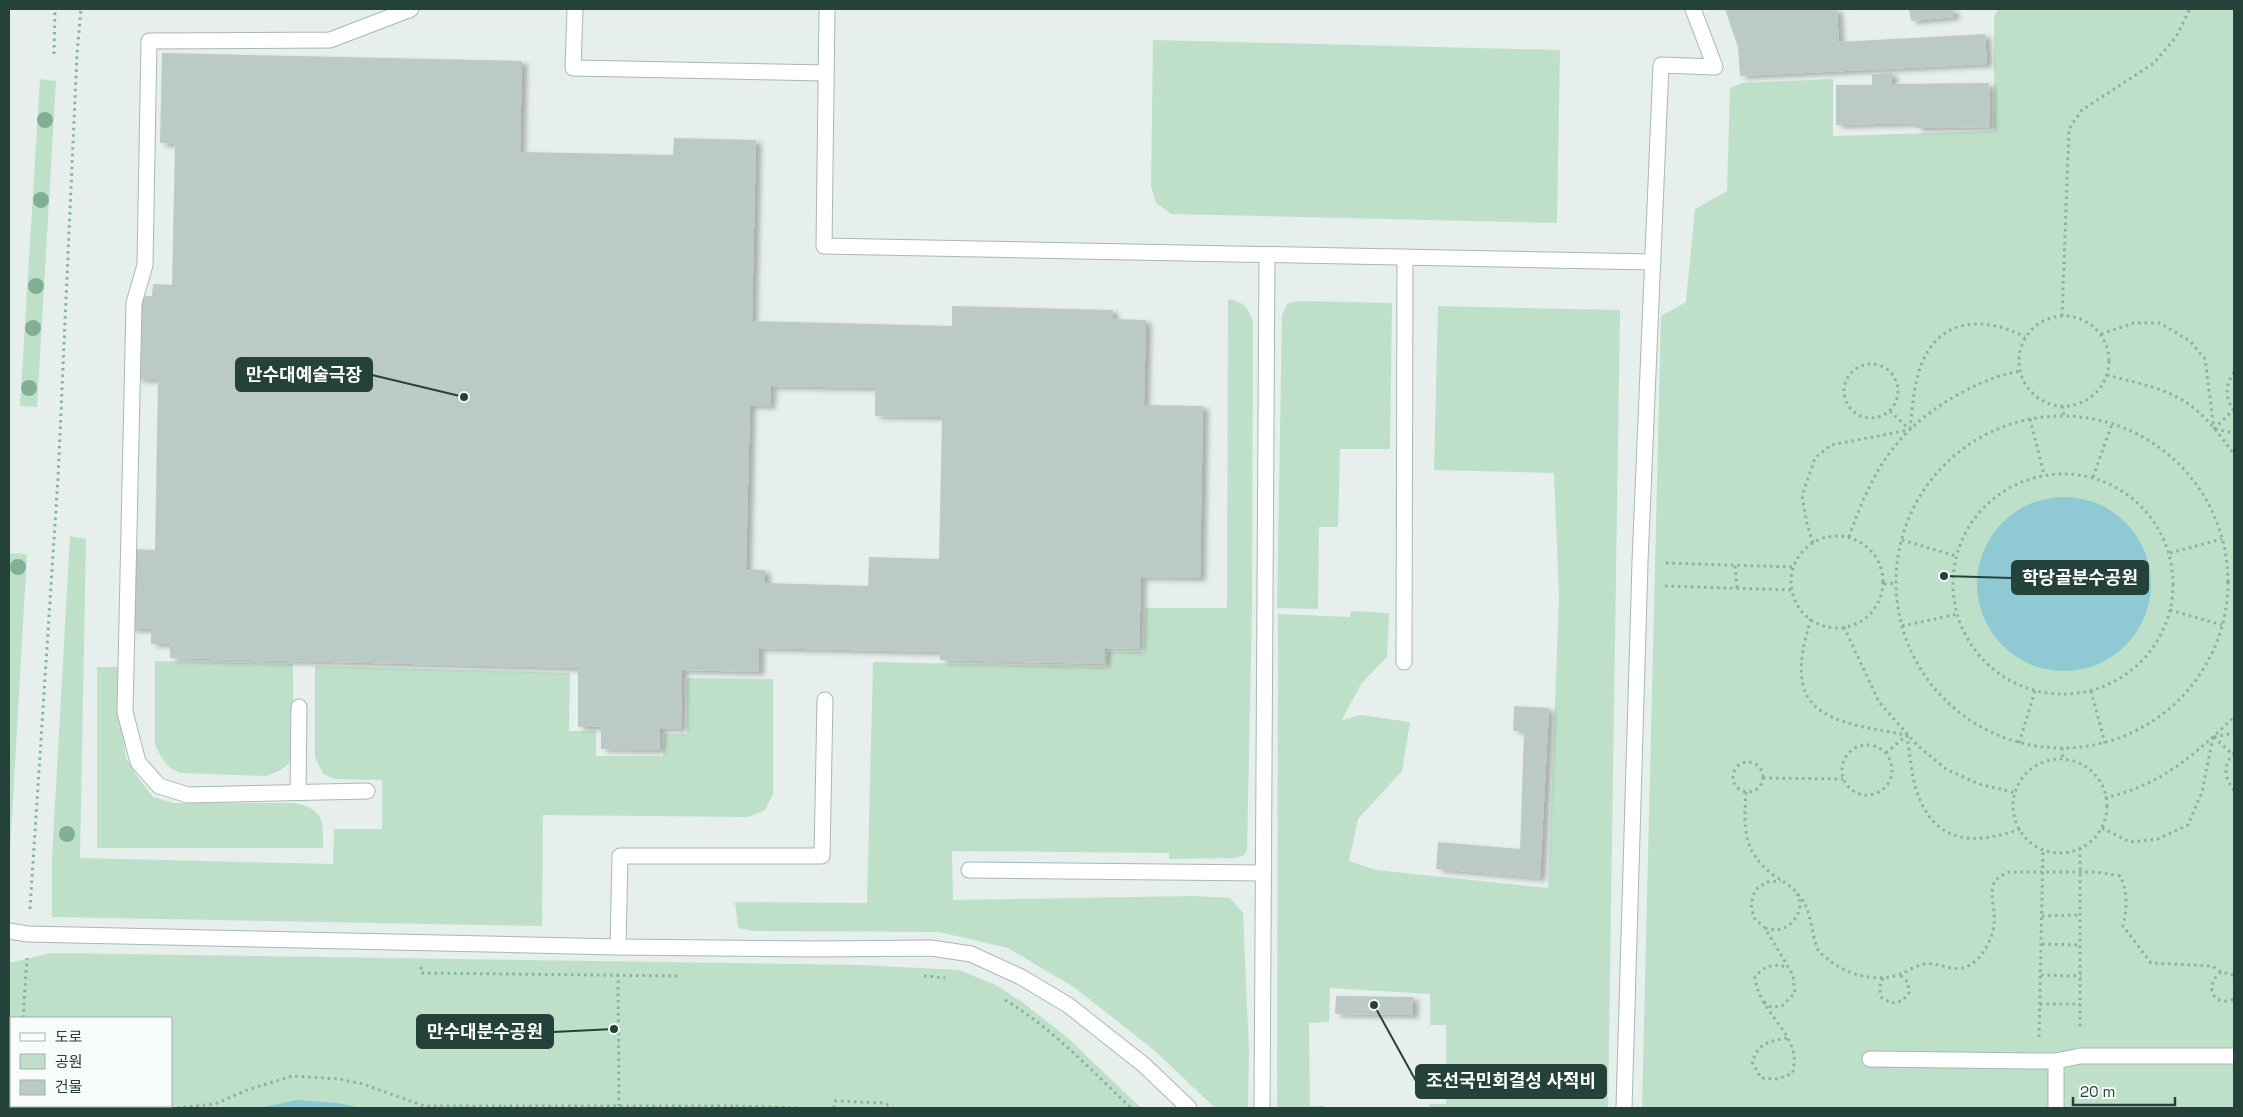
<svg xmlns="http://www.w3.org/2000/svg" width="2243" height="1117" viewBox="0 0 2243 1117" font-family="'Space Grotesk','Noto Sans KR',sans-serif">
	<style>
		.green { fill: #bfe0c8; fill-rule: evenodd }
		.water { fill: #8ec9d4 }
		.building { fill: #bbcac4; fill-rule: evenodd; filter: url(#shadow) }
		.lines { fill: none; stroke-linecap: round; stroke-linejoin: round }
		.lane-casing { stroke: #a8b8b2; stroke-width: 17 }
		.street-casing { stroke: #a8b8b2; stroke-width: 17 }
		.path { stroke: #86b3a5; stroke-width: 3; stroke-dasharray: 2.5 4; stroke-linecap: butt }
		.lane { stroke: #fff; stroke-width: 15 }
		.street { stroke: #fff; stroke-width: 15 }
		.tree { fill: #80af93 }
		.leader { fill: none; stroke: #24423a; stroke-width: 2 }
		.callout-dot { fill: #24423a; stroke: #f7fbf9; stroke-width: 2 }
		.callout { fill: #24423a; stroke: #24423a; stroke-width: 2 }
		.callout-label { font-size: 18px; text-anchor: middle; font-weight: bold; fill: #fff }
	</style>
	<defs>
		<filter id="shadow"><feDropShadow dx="5.5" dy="3" stdDeviation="2.5" flood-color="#0004"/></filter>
	</defs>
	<rect width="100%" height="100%" fill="#e6efeb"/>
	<g class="green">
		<path d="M1998,9H2234V1108H1642L1661,316L1686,302L1695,209L1727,191L1730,88L1742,83L1833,79V136L1994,131V16Z"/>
		<path d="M1153,40L1560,50L1557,223L1171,214L1156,203L1151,186Z"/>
		<path d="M40,79L56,81L37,407L20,406Z"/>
		<path d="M1228,299C1243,301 1249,308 1253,322L1252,608L1247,850L1244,855L1236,858L1169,859V853L952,851L953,900L1193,896L1230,898L1243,913L1249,1052L1248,1108H1215L1154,1050L1075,988L1008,948L939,932L752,931L738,928L735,902L867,903L873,662L1107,667L1108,652H1144L1145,608H1227Z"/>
		<path d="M1301,301L1392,303L1390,449H1340L1338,527H1319L1318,609L1277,608L1282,315L1288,303Z"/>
		<path d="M1438,306L1620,310L1608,1108H1429V1104H1446V1025H1430V994L1330,988L1329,1022L1309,1023L1310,1106H1324V1108H1277L1278,614L1350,617L1351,611L1389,613L1387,657L1361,684L1342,720L1361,715L1410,722L1402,771L1358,819L1349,861L1376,870L1548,888L1559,598L1554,473L1434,470Z"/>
		<path d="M70,536L86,539L80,858L333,864L334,829H382V780L335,779L323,774L315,757V666L570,673L569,731H596V756H663L664,734H687V678L773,679V794L765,810L748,817L543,815L542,926L52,917V857Z"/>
		<path d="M9,553L27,554L9,869Z"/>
		<path d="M155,661L293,664C293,682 295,750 289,762C284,770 274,773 266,776L180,773L170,768L161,757L155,744Z"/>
		<path d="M97,667H122V730L126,758L139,779L153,797L173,803H295C325,810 323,821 323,848H97Z"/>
		<path d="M51,953L862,965L959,970L996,985L1022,1002L1069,1039L1141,1108H9V963ZM11,1018H171V1106H11Z"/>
	</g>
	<g class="water">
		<circle cx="2064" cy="584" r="87"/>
		<path d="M296,1100L338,1103L361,1108H259Z"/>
	</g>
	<g class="building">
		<path d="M1725,9H1837L1839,42L1985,34L1987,64L1740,76L1738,47Z"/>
		<path d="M1909,9H1953L1954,17L1911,21Z"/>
		<path d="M162,53L522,61L520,152L673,155L674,138L756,140L752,321L952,326V306L1113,310V319L1146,320L1144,405L1203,406L1200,578L1141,577L1139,649L1105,648L1104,664L940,660V652L759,648V672L682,670L681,729L660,728L659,750L601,749V727H578V668L170,658V644H151V629H130L132,549L155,550L158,380L137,379L138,296H152L153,284L172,285L175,144L160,143ZM771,386L875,388V416L942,417L939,559L869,557L868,586L765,583V570L746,569L750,405L770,406Z"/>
		<path d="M1892,73V84L1989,83L1990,127L1916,128V123L1836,125V85H1872V74Z"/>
		<path d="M1514,706L1549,708L1540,878L1436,869L1438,842L1520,849L1524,731H1513Z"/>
		<path d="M1336,996L1413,997V1015L1335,1014Z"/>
	</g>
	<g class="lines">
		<defs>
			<g id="lane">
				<path d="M575,9L573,68L826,73"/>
				<path d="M827,9L824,246L1653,262"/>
				<path d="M1404,662L1405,257"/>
				<path d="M367,791L188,795L159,786L138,762L125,712L134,303L145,265L149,41L330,40L411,9"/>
				<path d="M298,792L299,707"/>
				<path d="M969,870L1263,873"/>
				<path d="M618,947L620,856H822L825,700"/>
				<path d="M1870,1059L2039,1061H2056L2080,1056H2234"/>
				<path d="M1262,1108L1267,255"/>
				<path d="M1624,1108L1640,562L1661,65L1715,67L1693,9"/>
				<path d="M2056,1108V1061"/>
			</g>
			<path id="street" d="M9,931L28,934L618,947L817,949L931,948L971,954L1021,977L1068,1005L1144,1065L1189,1108"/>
		</defs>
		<use href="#lane" class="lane-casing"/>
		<use href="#street" class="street-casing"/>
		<g class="path">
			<path d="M54,54L55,9"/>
			<circle cx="2064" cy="361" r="45"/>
			<path d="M2062,316L2069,129L2082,110L2154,63L2176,37L2190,9"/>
			<path d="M2101,334L2134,323H2160L2190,341L2205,359L2214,429"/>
			<circle cx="1871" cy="391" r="27"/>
			<path d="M2234,372C2225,385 2225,398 2234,411"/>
			<path d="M2107,375C2132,382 2162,387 2184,401C2204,414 2221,435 2234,455"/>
			<path d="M2062,406L2064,416"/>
			<path d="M1890,411L1909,429"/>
			<circle cx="2062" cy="582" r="166"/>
			<path d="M2030,419L2044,474"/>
			<path d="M1910,429C1912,412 1913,393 1918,375C1932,320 1980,313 2025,337"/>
			<path d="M2214,429L2233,410"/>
			<path d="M2215,429L2234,433"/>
			<circle cx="2063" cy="584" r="110"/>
			<path d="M2093,477L2112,424"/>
			<circle cx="1837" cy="582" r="46"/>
			<path d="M1849,537C1872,471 1896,429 1959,394C1979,383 1998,375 2020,371"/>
			<path d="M1902,540L1956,556"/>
			<path d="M1813,543L1807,524L1802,496L1815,458L1831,445L1909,430"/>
			<path d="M2170,553L2222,539"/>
			<path d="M1666,563L1793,567"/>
			<path d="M1735,566L1737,588"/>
			<path d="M2227,582L2234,581"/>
			<path d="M1884,584L1896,583"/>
			<path d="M1665,586L1792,590"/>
			<path d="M2170,610L2222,625"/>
			<path d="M1811,619C1780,715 1826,721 1907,735"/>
			<path d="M1902,626L1958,614"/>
			<path d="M1844,627L1879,702L1917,745L1946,769L1979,784L2016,793"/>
			<path d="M2091,691L2105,743"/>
			<path d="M1907,735C1910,754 1911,775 1917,792C1935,845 1975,845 2020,829"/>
			<path d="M2214,737L2232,754"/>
			<path d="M2214,737L2234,733"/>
			<path d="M2019,743L2035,691"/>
			<circle cx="1867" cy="770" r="25"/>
			<path d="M2062,748L2063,759"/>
			<path d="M1886,753L1907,735"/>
			<path d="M2234,753C2223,764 2224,778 2234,790"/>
			<circle cx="2060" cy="806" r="47"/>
			<circle cx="1748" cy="777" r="15"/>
			<path d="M1763,778L1843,779"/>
			<path d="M1746,792C1744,827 1742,850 1772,874C1781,881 1791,885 1798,894C1813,911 1810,931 1818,950C1820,954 1826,957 1829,960C1848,975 1877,983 1901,974C1908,971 1916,965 1925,964C1937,962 1951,971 1962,968C1979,965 1993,940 1994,924C1996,912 1989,895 1994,883C1997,877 2003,875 2009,872H2097L2120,876C2128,892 2127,909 2123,926L2151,963L2212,966L2221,972L2234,975"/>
			<path d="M2105,798C2116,795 2128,792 2139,787C2176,772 2206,744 2234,717"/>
			<path d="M2102,828L2130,842L2158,839L2188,825L2202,792L2213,737"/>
			<path d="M2080,848V1030"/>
			<path d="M30,909L58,478L77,54L81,9"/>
			<path d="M2042,916L2081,915"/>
			<path d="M1765,928C1770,929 1776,931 1781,929C1795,925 1805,908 1797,894"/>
			<path d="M2042,944L2080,945"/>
			<path d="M421,967V973L681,976"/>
			<path d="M2221,972C2203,986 2214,1008 2234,999"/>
			<path d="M618,974L619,1106"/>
			<path d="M2041,975L2081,976"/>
			<path d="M924,976L945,978"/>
			<path d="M1883,978L1879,988L1882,998L1892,1003L1902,1001L1909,993L1908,982L1900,975"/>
			<path d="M1005,1000C1052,1028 1091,1070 1131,1108"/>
			<path d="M1764,1002L1771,1007L1782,1006L1795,993L1793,975L1765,928L1754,918L1751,904L1755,890L1767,882L1781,881"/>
			<path d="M2040,1004H2080"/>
			<path d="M23,1018L27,958"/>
			<path d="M2039,1037L2043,850"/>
			<path d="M1787,1038C1767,1042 1760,1042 1752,1062L1761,1078L1778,1079L1793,1073C1793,1068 1795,1062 1794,1057C1792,1030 1758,1009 1755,977C1764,965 1773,964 1788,967"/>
			<path d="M78,1106L118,1108"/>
			<path d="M736,1106L800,1108"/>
			<path d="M18,1108V1106"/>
			<path d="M177,1108L215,1104L247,1090L292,1076L339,1079L363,1084L424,1106H505"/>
			<path d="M505,1108V1106H736V1108"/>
			<path d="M834,1108L835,1101L884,1103L893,1108"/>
		</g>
		<use href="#lane" class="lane"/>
		<use href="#street" class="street"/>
	</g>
	<g class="tree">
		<circle cx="45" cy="120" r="8"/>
		<circle cx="41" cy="200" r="8"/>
		<circle cx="36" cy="286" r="8"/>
		<circle cx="33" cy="328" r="8"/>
		<circle cx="29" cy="388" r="8"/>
		<circle cx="18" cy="567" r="8"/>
		<circle cx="67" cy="834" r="8"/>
	</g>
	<path class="leader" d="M464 397L372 375M1944 576L2012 578M614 1029L553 1032M1374 1005L1416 1081"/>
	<g class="callout-dot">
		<circle cx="464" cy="397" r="5"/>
		<circle cx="1944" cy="576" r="5"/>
		<circle cx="614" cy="1029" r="5"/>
		<circle cx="1374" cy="1005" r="5"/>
	</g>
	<g class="callout">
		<rect x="236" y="358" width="136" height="33" rx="5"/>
		<rect x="2012" y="561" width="136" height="33" rx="5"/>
		<rect x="417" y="1015" width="136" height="33" rx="5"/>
		<rect x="1416" y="1065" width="190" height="33" rx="5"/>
	</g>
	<g class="callout-label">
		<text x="304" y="381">만수대예술극장</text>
		<text x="2080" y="584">학당골분수공원</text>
		<text x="485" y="1038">만수대분수공원</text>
		<text x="1511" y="1087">조선국민회결성 사적비</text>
	</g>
	<rect width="2243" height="1117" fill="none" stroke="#24423a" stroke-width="20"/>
	<rect x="10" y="1017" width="162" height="90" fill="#f7fbf9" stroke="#a3b1ad"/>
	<rect x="20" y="1033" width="25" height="8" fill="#ffffff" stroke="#a3b1ad"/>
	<text x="55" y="1042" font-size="15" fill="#24423a">도로</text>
	<rect x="20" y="1054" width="25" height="15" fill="#bfe0c8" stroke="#a3b1ad"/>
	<text x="55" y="1067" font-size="15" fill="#24423a">공원</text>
	<rect x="20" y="1080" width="25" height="15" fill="#bbcac4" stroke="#a3b1ad"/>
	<text x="55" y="1092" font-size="15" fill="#24423a">건물</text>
	<path d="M2073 1097v8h102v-8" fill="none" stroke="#24423a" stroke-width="2.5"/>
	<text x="2080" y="1097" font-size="15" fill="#24423a" stroke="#f7fbf9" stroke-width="4" paint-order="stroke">20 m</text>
</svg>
